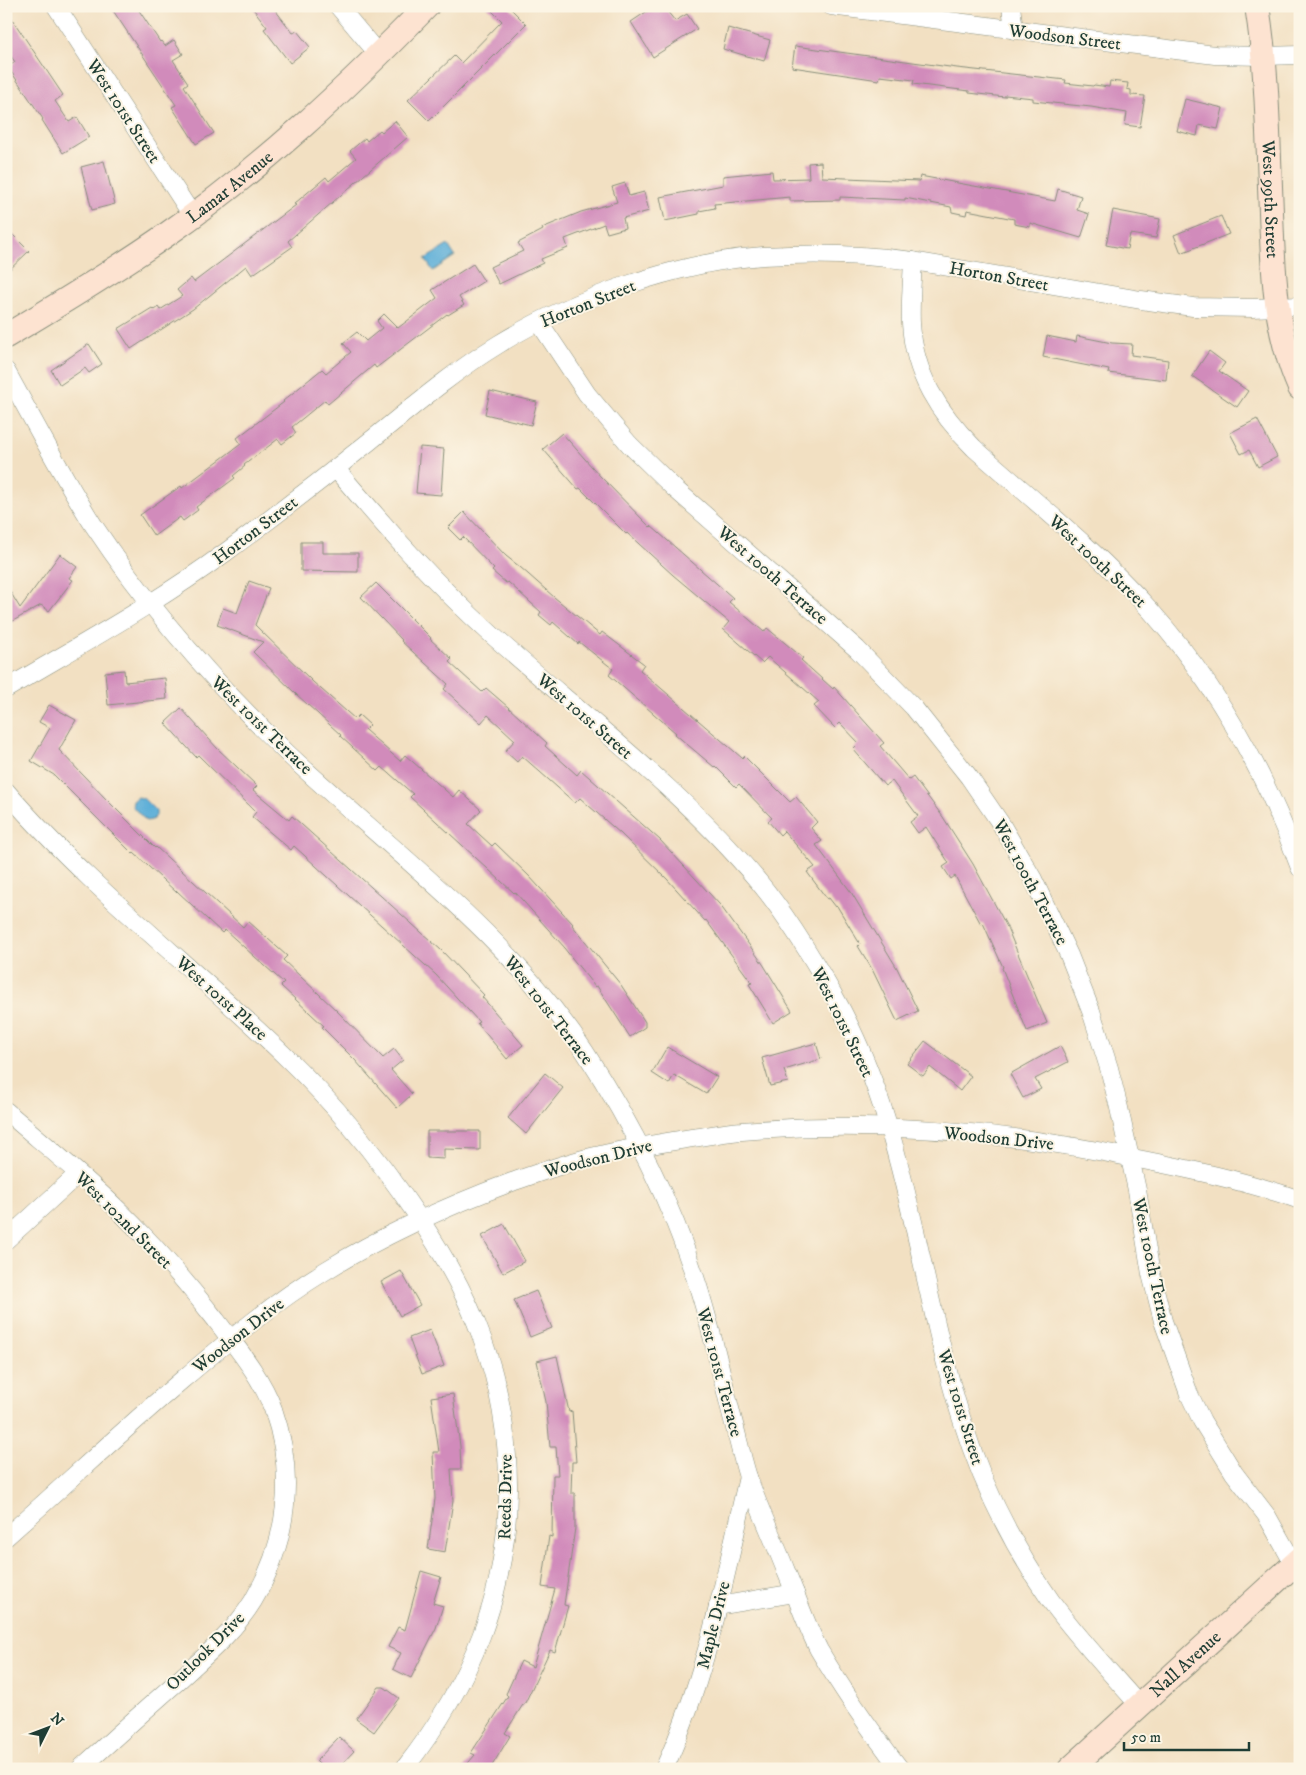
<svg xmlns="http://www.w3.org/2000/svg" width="1306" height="1775" viewBox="0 0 1306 1775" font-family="'IM FELL DW Pica',serif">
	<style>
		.water { fill: #5dafd8; stroke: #3e7686 }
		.building { fill: #d18bbb }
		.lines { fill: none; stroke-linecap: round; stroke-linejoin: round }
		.street-casing { stroke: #888e7b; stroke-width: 19 }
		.secondary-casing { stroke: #888e7b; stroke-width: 26 }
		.street { stroke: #fff; stroke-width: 18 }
		.secondary { stroke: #fde3d1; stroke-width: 24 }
		.labels { text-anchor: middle; stroke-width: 4; stroke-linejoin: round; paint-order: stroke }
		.street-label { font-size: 18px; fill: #1f3d34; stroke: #fcf5e5 }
	</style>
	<rect width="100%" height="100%" fill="#fcf5e5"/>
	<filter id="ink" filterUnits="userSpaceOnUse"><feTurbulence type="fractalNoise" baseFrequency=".02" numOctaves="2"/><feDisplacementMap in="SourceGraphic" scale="10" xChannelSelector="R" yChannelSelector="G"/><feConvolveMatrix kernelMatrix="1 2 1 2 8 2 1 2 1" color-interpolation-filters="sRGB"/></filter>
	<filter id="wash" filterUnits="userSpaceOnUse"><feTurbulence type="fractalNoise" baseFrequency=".0096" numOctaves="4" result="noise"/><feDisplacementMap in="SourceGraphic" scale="20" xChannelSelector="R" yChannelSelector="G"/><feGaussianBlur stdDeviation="1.12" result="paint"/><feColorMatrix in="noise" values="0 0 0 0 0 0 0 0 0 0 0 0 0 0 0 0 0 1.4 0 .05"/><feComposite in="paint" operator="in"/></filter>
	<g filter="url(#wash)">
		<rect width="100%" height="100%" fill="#f2e0c2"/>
		<g class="water">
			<path d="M448,245L455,256L433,271L425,259Z"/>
			<path d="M138,797L143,798L156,811V816L152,820L146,821L132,806L133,801Z"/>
		</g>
		<g id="blocks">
			<g class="building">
				<path d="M110,6H136L160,42L161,41L165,46L174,40L183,54L173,60L188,83L184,86L214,133L196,144L172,107L176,105Z"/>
				<path d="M251,6H272L293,33L297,31L310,47L290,63L264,29L267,27Z"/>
				<path d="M487,6H508L526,24L429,121L408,100L454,56L461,63L502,21Z"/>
				<path d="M655,6H663L675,21L687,14L697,29L653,57L631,22Z"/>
				<path d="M6,10L63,95L55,101L69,122L77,117L89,137L63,153L42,120L43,119L8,67L15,62L6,49Z"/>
				<path d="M728,28L770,40L764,61L723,49Z"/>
				<path d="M795,46L957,68L1066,80L1065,83L1093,86L1094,85L1109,87L1110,81L1128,83L1127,89L1131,90V95L1145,96L1140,127L1125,125L1127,113L1091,107L1033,101V98L1005,95V97L969,93V91L913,84L914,80L880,76L879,80L792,67Z"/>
				<path d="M1185,99L1223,108L1218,129L1199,125L1197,136L1177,131Z"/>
				<path d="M395,121L408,137L288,241L292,247L252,275L246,266L193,309L131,349L118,329L152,308L154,310L158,307L160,310L182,296L177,290L191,278L194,282L296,205L294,204L326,177L329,181L356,158L350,151L365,138L367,141L380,130L382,132Z"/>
				<path d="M104,161L115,204L92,210L81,167Z"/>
				<path d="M821,162L822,177L919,181L920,176L1055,201L1058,189L1081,196L1077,210L1089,214L1081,238L1030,223V227L1014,224V219L967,210L966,215L952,212L951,207L905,198V200L840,197V200L790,201V197L714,204L715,208L699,211V214L665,221L660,197L723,185V176L772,171L773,179L809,178L808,163Z"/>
				<path d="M625,183L629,196L644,192L649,211L623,218L625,228L607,233L604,224L565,239L568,248L541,259L543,263L499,284L490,267L523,251L518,243L543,230L542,228L581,212L617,202L612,187Z"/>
				<path d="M1113,210L1160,219L1156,238L1130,234L1127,249L1106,245Z"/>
				<path d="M1221,216L1229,234L1181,253L1174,235Z"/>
				<path d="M6,228L29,251L6,273Z"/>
				<path d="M473,264L484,281L459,297L464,305L448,315L447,314L376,368L374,365L328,404L325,400L292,427L296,433L282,444L278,439L244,465L245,466L233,476L235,478L196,507L198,510L183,521L180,517L154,536L140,515L181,486L182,488L241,444L237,438L284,402L283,401L322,369L326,373L351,352L343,343L357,332L366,341L382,328L377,321L384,314L398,328L437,298L432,290Z"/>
				<path d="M1047,336L1076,342L1077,336L1112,343L1132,344L1131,355L1168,360L1166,380L1108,373L1109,370L1043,357Z"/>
				<path d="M89,344L102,364L89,373L85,368L60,385L51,370Z"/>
				<path d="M1209,351L1225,363L1219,371L1248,391L1237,407L1192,376Z"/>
				<path d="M490,391L537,402L531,425L485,414Z"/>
				<path d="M1257,419L1277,457L1258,467L1249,450L1241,454L1230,433Z"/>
				<path d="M562,433L600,476L650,527L651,526L733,598L729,602L764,632L767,628L803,658L801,660L833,689L834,687L884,743L880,746L909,780L913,777L943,817L973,864L1006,925L1047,1023L1027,1031L1002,968L1003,967L983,923L981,924L955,876L951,879L943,867L949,863L926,827L918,833L910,822L918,816L892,781L885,786L853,749L859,743L840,723L835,728L814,706L819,702L768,657L762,663L723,629L729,622L673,575L627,533L626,534L580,488L578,489L543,449Z"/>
				<path d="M420,447L444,449L441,495L416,493Z"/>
				<path d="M464,512L506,556L520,567L554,597L600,635L602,632L644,664L640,670L742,758L744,756L790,802L796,797L817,822L811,828L822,841L816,845L851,892L897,968L918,1011L897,1021L872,969L858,946L860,944L837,906L836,907L829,898L827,899L807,872L815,867L784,831L780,835L768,821L772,818L739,784L736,787L715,766L714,767L675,734L676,733L609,675L613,669L579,642L578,644L553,622L551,625L539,615L541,612L508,582L506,583L492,571L494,569L463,537L460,540L448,528Z"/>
				<path d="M301,542H323V553H358V572L301,571Z"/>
				<path d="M60,554L77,567L69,578L73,580L49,611L41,605L6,625V585L20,608Z"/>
				<path d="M249,581L269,588L255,625L313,682L355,719L359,715L370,725L365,730L400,761L405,755L453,797L459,790L481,810L468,824L492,846L495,843L529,876L573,924L572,925L621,985L645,1022V1027L630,1037L597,986L595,987L564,948H565L515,892L514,893L410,797L413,794L382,767L378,771L340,736L341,735L296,694L253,652L263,642L217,625L223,608L237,613Z"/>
				<path d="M376,583L431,638L430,639L452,659L449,662L482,692L486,688L508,707L547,743L545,746L577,775L581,770L660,840L720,905L763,964L792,1011L773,1023L749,984L752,983L706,920L705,921L667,879L621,834L580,798L575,803L522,756L517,762L505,751L515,740L488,715L481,723L444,689L448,684L401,641L402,640L361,597Z"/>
				<path d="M124,670L125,682L165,678L167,699L108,705L105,672Z"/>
				<path d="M49,705L76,720L59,750L106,799L155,848L156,847L243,927L248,921L287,956L283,960L337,1011L383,1058L394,1049L403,1060L391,1070L412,1094L397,1108L355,1060L322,1027L324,1026L281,986L284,983L225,930L222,933L177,891L176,892L134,853L133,854L54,775L31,761L50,728L39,722Z"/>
				<path d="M181,708L217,748L257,786L253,790L289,820L292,816L441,950L484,995L482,997L523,1045L507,1059L477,1023L479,1022L436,975L294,846L291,850L252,817L256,812L198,755L196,757L165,723Z"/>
				<path d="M925,1041L971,1076L960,1091L930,1067L923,1076L907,1064Z"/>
				<path d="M816,1043L821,1059L784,1070L788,1082L770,1086L762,1058Z"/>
				<path d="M1060,1046L1068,1062L1035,1079L1041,1089L1023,1098L1010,1074Z"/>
				<path d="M667,1047L717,1077L706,1094L674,1075L669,1084L652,1073Z"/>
				<path d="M545,1073L563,1088L526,1134L508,1118Z"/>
				<path d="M427,1131H480V1150L444,1149V1159L427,1158Z"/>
				<path d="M504,1224L525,1261L503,1273L482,1236Z"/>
				<path d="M401,1271L420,1305L400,1316L381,1282Z"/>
				<path d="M536,1291L552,1328L530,1337L514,1300Z"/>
				<path d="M430,1330L444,1366L422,1374L409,1338Z"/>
				<path d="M557,1356L569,1412L572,1411L576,1462H572L571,1493H575V1528L564,1605L568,1606L555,1652L550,1650L525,1703H524L505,1733L510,1736L490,1769H463L475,1755L471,1753L508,1696L506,1694L521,1661L533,1667L555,1589L542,1587L549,1536L552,1537L553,1475H558L556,1447H550L546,1402L537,1361Z"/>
				<path d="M453,1394L460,1446L461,1469H451L453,1501L445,1552L428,1549L435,1499L433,1452H439L431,1397Z"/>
				<path d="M421,1571L441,1577L433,1603L443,1606L436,1628L411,1678L393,1669L401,1653L388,1647L398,1627L405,1630Z"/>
				<path d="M379,1687H384L399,1698L374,1732L356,1719Z"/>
				<path d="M339,1737L354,1751L337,1769H324L316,1761Z"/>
			</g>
		</g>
	</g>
	<g filter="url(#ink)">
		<use href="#blocks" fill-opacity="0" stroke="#888e7b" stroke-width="1"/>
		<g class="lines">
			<defs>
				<g id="street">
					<path d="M56,6L192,215"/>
					<path d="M338,6L379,55"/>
					<path d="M831,6L1215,55L1263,56L1300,55"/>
					<path d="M1011,6L1014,30"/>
					<path d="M913,261C912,282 910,303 911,323C914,375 939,413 974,448C1034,501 1097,551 1150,610C1217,685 1266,774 1300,868"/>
					<path d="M539,322L587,394L629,444L674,488L857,649L914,708L969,777L1001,824L1033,879L1069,955L1091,1011L1109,1068L1119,1108L1137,1190L1151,1274L1163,1321L1189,1394L1202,1421L1234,1473L1267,1516L1300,1575"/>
					<path d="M6,371C35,423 62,476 94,526C149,609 215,683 286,752C389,849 506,932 585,1052C631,1123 670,1199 696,1280C712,1328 722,1379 735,1428C739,1444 743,1461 748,1477C759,1509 774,1540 786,1571C797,1597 806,1625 819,1650C843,1691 871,1731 900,1769"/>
					<path d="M336,469C385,527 435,584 492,635C582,715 682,790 759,882C788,917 812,957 834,996C908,1126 917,1277 961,1417C981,1482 1012,1545 1051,1601C1078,1638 1109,1671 1139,1705"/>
					<path d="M6,689C80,645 157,603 226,552C275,516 323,479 370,441C412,407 453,372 499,344C572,299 677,262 763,256C813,253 863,254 913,261L1141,300L1193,307L1252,308L1300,306"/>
					<path d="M6,791C91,890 195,968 288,1059C337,1106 379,1159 417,1215C474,1299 507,1380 508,1483C509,1592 471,1684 404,1769"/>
					<path d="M6,1111C53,1152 102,1191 144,1236C170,1263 193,1291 216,1320C237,1348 261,1376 273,1409C296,1474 288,1542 253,1601C234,1632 205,1656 178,1681C145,1710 113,1739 80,1769"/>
					<path d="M6,1240L78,1174"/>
					<path d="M6,1537C65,1485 122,1431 182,1380C228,1341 273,1303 325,1271C383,1235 447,1206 512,1182C541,1172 570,1161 600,1155C631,1148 661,1143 692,1138C709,1136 725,1132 742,1131C872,1120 1005,1131 1133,1158C1189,1169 1246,1181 1300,1200"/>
					<path d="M718,1606L795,1593"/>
					<path d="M664,1769C707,1676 725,1576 748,1477"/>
				</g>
				<g id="secondary">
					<path id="s1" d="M1257,6C1268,74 1268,143 1271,212C1273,272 1275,332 1300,388"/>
					<path id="s2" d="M6,336C60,304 114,271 166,235C261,169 346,89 427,6"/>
					<path id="s3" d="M1070,1769L1300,1559"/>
				</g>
			</defs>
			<use href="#street" class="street-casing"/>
			<use href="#secondary" class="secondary-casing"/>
			<use href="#street" class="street"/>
			<use href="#secondary" class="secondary"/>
		</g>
	</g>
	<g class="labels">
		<g class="street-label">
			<text transform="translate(1065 37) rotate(7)" y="6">Woodson Street</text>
			<text transform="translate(124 111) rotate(57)" y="6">West 101st Street</text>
			<text dy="6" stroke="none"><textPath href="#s2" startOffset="269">Lamar Avenue</textPath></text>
			<text dy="6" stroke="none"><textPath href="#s1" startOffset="194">West 99th Street</textPath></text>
			<text transform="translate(999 276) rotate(10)" y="6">Horton Street</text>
			<text transform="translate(588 303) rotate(-22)" y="6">Horton Street</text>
			<text transform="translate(255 530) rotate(-37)" y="6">Horton Street</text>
			<text transform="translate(1098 561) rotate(43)" y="6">West 100th Street</text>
			<text transform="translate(773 575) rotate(41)" y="6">West 100th Terrace</text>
			<text transform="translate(585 716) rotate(41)" y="6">West 101st Street</text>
			<text transform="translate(262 725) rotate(44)" y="6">West 101st Terrace</text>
			<text transform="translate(1031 882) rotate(62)" y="6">West 100th Terrace</text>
			<text transform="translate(222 998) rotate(42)" y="6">West 101st Place</text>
			<text transform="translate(549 1010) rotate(52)" y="6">West 101st Terrace</text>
			<text transform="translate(843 1022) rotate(64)" y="6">West 101st Street</text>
			<text transform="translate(999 1138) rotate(6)" y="6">Woodson Drive</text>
			<text transform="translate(598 1158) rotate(-14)" y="6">Woodson Drive</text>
			<text transform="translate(124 1220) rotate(45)" y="6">West 102nd Street</text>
			<text transform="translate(1153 1266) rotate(78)" y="6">West 100th Terrace</text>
			<text transform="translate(238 1335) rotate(-38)" y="6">Woodson Drive</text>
			<text transform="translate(720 1372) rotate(75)" y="6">West 101st Terrace</text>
			<text transform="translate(961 1407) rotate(73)" y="6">West 101st Street</text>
			<text transform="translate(505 1497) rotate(-89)" y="6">Reeds Drive</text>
			<text transform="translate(713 1625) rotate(-76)" y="6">Maple Drive</text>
			<text transform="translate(205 1651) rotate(-45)" y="6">Outlook Drive</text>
			<text dy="6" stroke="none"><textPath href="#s3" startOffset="156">Nall Avenue</textPath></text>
		</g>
	</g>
	<rect width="1306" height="1775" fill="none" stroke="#fcf5e5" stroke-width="25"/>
	<g transform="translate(48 1728) rotate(48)" stroke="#fcf5e5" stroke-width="4" paint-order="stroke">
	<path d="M0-4L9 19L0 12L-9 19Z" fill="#1f3d34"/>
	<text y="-8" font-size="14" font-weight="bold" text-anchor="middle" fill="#1f3d34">N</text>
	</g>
	<path d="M1124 1742v8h125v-8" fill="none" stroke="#1f3d34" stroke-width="2.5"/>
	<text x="1131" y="1742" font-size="15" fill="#1f3d34" stroke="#fcf5e5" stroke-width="4" paint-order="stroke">50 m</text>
</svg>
